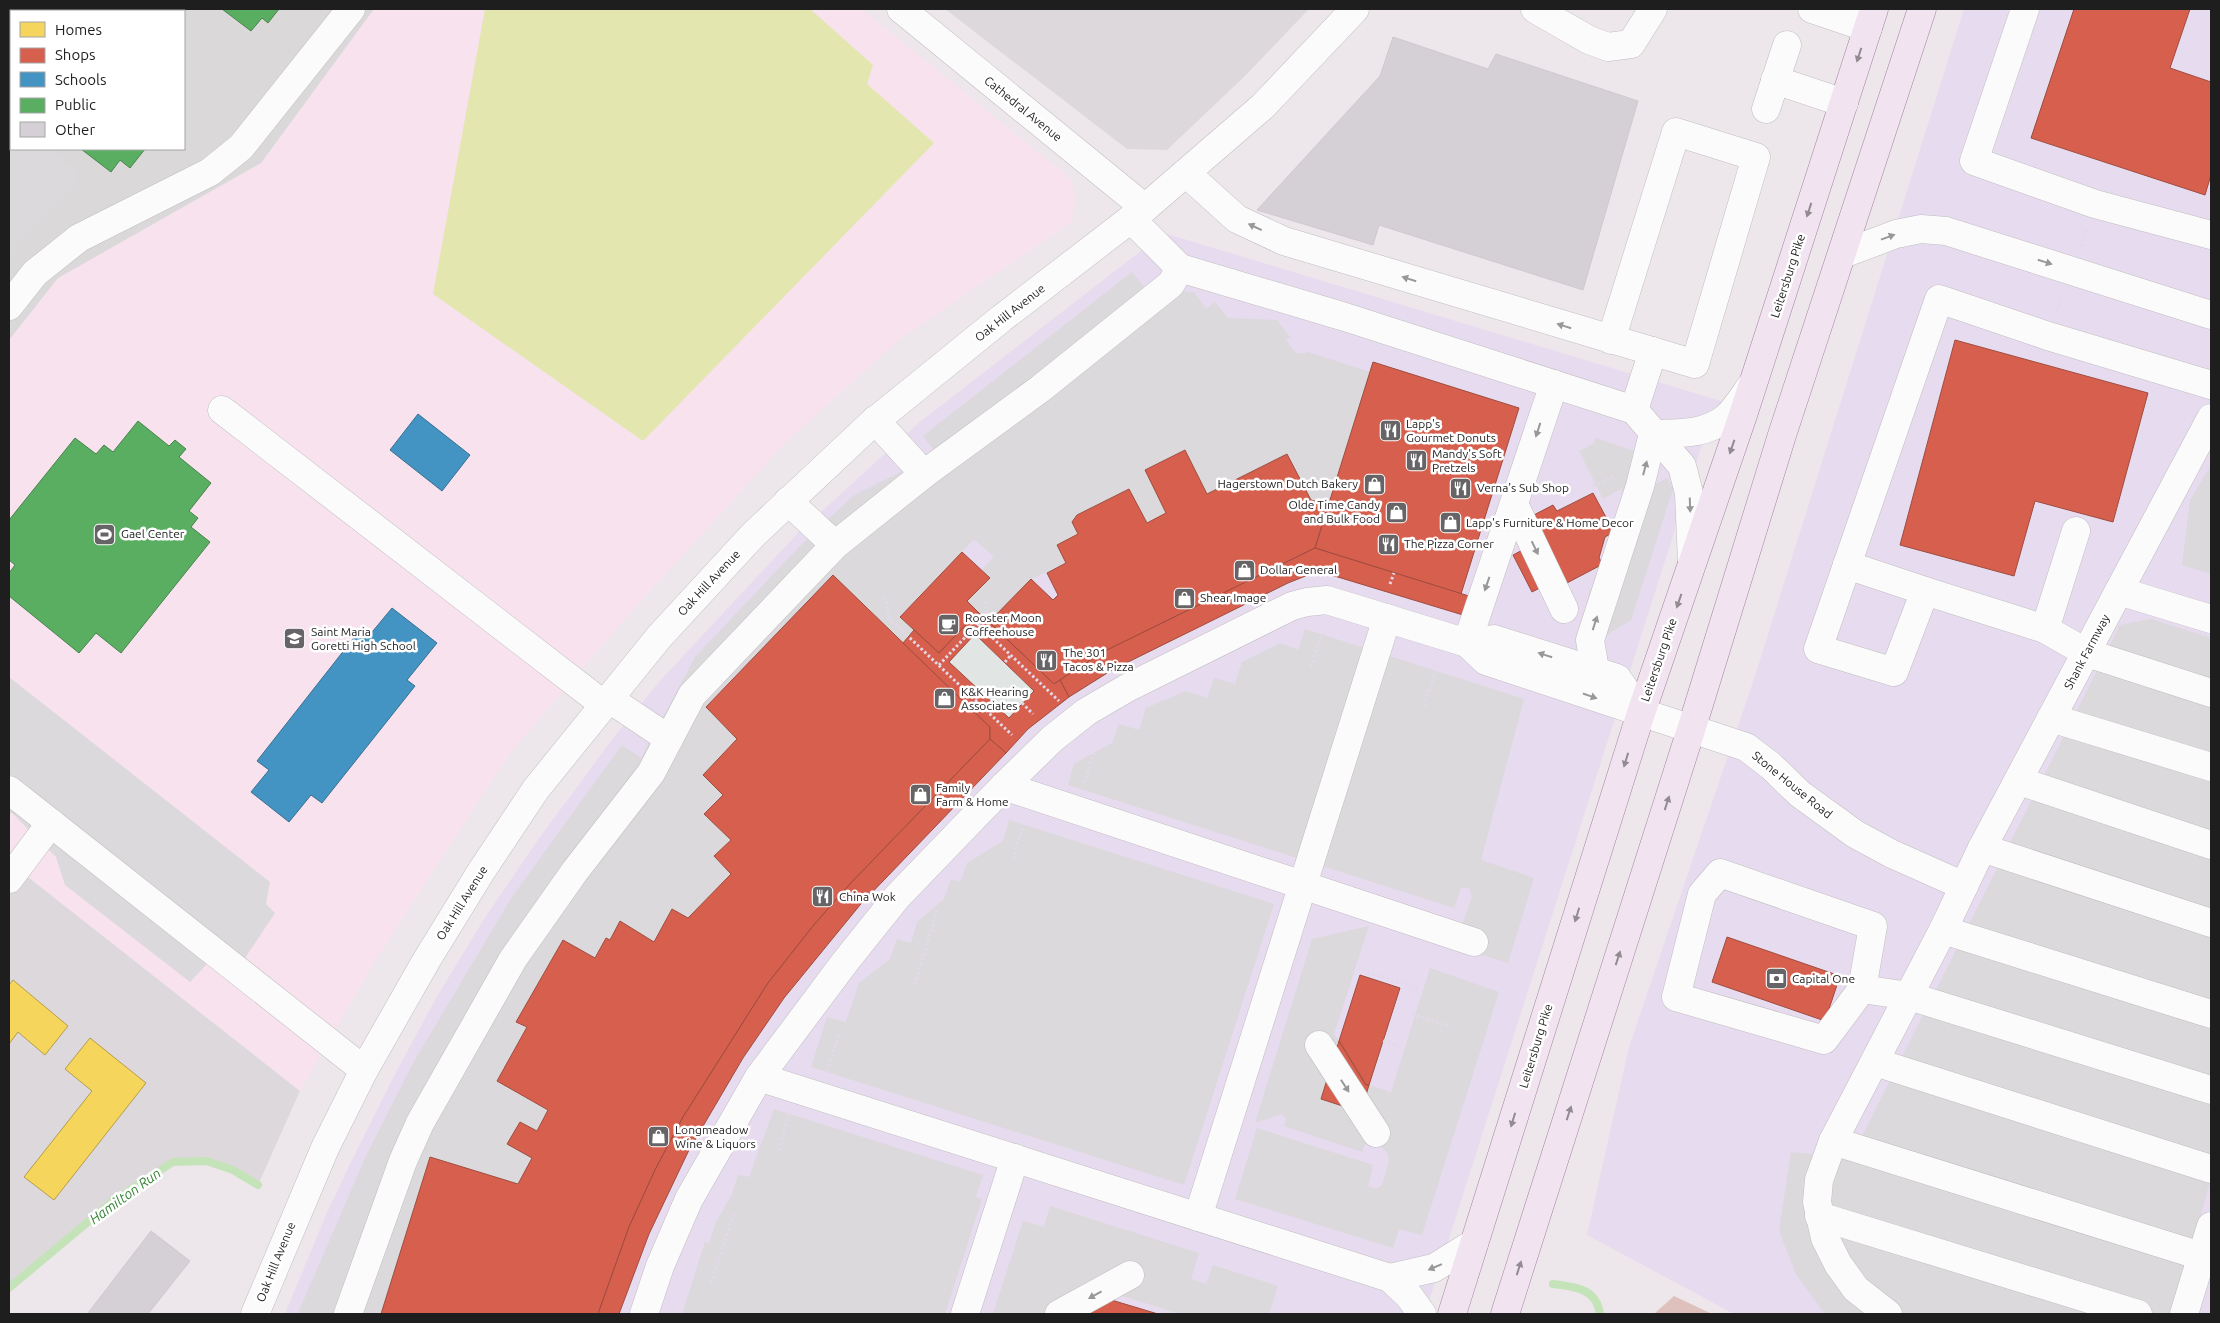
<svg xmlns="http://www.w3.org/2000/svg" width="2220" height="1323" viewBox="0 0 2220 1323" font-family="Ubuntu,sans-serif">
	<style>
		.residential { fill: #dcd8dc }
		.commercial { fill: #e7dbef }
		.education { fill: #f7e2ee }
		.religious { fill: #dbd8da; fill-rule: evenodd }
		.forest { fill: #dec0bd }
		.pitch { fill: #e3e6ae }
		.parking { fill: #dbd9db }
		.plaza { fill: #e1e6e5 }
		.homes { fill: #f6d55c; stroke: #b59e49 }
		.shops { fill: #d6604d; stroke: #9f4c3f; fill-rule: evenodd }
		.schools { fill: #4393c3; stroke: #387092 }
		.public { fill: #5aae61; stroke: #48834d }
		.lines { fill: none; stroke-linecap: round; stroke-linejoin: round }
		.stream { stroke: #c5e3b8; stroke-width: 8 }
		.building { fill: #d5d0d5; stroke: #d0c8d0 }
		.minor-casing { stroke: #c0bdbf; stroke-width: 29 }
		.major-casing { stroke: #a3839f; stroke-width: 29 }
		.path { stroke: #e4d9eb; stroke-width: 3; stroke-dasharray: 2.5 2.5; stroke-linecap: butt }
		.minor { stroke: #fcfbfc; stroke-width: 28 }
		.major { stroke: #f1e4f0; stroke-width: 28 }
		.oneway { fill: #928b92 }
		.oneway2 { fill: #989898 }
		.labels { text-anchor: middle; stroke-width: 5; stroke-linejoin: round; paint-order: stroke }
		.street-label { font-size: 12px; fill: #1e1e1e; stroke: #fff }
		.poi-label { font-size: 12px; fill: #1e1e1e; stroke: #fff; text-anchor: start }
		.water-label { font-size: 14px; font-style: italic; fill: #368435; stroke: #fff }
	</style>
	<rect width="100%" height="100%" fill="#ede7ec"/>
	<g class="residential">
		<path d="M945,9H1309L1246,75L1167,150L1127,149Z"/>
		<path d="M9,862L300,1091L258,1185L233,1170L206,1161L173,1162L113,1201L9,1288Z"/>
	</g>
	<g class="commercial">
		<path d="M1964,9H2211V1314H1734L1587,1235L1629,1047L1753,682Z"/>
		<path d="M1164,233L1731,404L1709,423L1425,1314H285L325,1217L349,1166L393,1078L436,998L484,919L540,837L614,737L658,683L795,536L916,425Z"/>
	</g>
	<path class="education" d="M374,9H862L1072,180L1075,200L1072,222L900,339L785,443L630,613L510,753L373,964L300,1091L9,862V340L58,278L261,163Z"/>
	<path class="religious" d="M9,9H374L261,163L58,278L9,340ZM11,11H184V149H11Z"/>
	<path class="forest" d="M1674,1296L1712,1314H1654Z"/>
	<path class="pitch" d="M485,9H810L873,65L867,84L934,143L643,441L433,294Z"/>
	<g class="parking">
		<path d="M9,110L11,112V149H53L79,172L72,188L29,232L9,256Z"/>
		<path d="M1132,272L1146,289L1194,292L1206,309L1215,302L1228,318L1277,320L1290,337L1286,340L1297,354L1308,352L1370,372L1328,505L1311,500L1287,454L1207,494L1184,450L1145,470L1166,513L1147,523L1129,489L1077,515L1072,522L1078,534L1066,563L1031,579L989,622L967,601L990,578L982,570L994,557L974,539L900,616L914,630L903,643L833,575L706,706L737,739L703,775L723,795L704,814L731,840L714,856L731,874L688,918L672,909L654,942L620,921L610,940L595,958L563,940L517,1021L527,1027L497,1081L548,1110L537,1131L520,1122L507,1144L532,1158L518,1184L430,1157L381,1314L298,1313L366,1156L412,1065L512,897L622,745L641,758L695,657L798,548L853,496L937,454L923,436Z"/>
		<path d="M1596,438L1657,459L1654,485L1667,478L1673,489L1631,620L1597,641L1576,644L1590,590L1602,582L1627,499L1621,489L1603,499L1579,451L1593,444Z"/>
		<path d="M2211,465V574L2182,565L2190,500Z"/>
		<path d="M2151,619L2211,638V1177L2174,1314H1825L1796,1274L1779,1231L1791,1152L1851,1158L2120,625Z"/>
		<path d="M1305,629L1524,699L1481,860L1534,878L1508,963L1455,946L1472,896L1469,888H1461L1454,908L1068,785L1074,764L1112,743L1119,724L1139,730L1146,708L1186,691L1207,698L1214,678L1235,684L1242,662L1280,643L1298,650Z"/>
		<path d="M9,677L270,882L266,904L275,913L229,982L208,963L190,982L65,885L56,857L12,813L9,814Z"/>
		<path d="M1009,820L1274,904L1184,1185L811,1067L827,1017L846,1022L859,983L890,959L897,939L911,943L917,922L944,899L951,879L960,882L967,863L1003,841Z"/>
		<path d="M1369,926L1334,1034L1339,1041L1321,1099L1360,1112L1369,1085L1391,1092L1430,968L1499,992L1422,1235L1399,1229L1393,1248L1235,1199L1257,1128L1373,1165L1368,1186L1376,1189L1382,1185L1389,1161L1387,1152L1380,1146L1368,1143L1365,1145L1362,1152L1284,1126L1286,1119L1282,1114L1255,1123L1312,939Z"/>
		<path d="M774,1109L983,1175L976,1197L982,1199L945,1314H682L705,1242L709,1243L716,1222L732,1194L738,1175L749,1177Z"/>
		<path d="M1050,1206L1199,1253L1191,1279L1206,1284L1213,1265L1278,1286L1269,1314H1180L1116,1294L1079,1314H993L1023,1221L1044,1227Z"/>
	</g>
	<path class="plaza" d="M975,634L1034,691L1009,718L949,662Z"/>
	<g class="homes">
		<path d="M13,980L68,1026L45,1055L18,1032L9,1044V985Z"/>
		<path d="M90,1038L146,1083L54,1200L24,1177L92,1091L65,1069Z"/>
	</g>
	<g class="shops">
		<path d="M2074,9H2190L2170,68L2211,82V175L2205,195L2031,138Z"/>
		<path d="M1955,340L2148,393L2113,522L2035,501L2014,576L1900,545Z"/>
		<path d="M1373,362L1519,408L1461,594L1315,548Z"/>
		<path d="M1185,450L1207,494L1287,454L1311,500L1328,505L1315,548L1101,653L1054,684L989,622L1031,579L1053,600L1058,595L1047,573L1066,563L1057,545L1078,534L1072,522L1077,515L1129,489L1147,523L1166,513L1145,470Z"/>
		<path d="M1593,493L1614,532L1605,537L1599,558L1603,564L1565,584L1530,517L1553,505L1557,511Z"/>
		<path d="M1542,540L1561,577L1532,592L1513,555Z"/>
		<path d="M1315,548L1469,596L1463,615L1318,571L1288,583L1112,670L1069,697L1060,680L1101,653Z"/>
		<path d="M962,552L990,578L967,601L978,612L939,653L900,617Z"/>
		<path d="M833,575L990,727V739L848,886L813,926L768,983L683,1117L655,1170L629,1227L598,1314H381L430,1157L518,1184L532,1158L507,1144L520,1122L537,1131L548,1110L497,1081L527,1027L516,1022L563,940L595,958L606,938L610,940L620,921L654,942L672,909L688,918L731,874L714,856L731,840L704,814L723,795L703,775L737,739L706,707Z"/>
		<path d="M978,612L1054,684L1060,680L1069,697L1028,729L1006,753L990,739V727L903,643L914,630L939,653ZM975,634L1034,691L1009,718L949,662Z"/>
		<path d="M990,739L1006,753L860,905L784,998L743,1058L689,1150L649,1234L619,1314H598L629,1227L655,1170L683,1117L768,983L813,926L848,886Z"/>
		<path d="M1727,937L1840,976L1825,1021L1712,982Z"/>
		<path d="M1360,975L1400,988L1369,1085H1366L1339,1041Z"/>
		<path d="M1339,1041L1366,1085H1369L1361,1112L1321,1099Z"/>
		<path d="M1108,1299L1158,1314H1079Z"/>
	</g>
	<g class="schools">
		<path d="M418,414L470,455L442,491L390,450Z"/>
		<path d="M392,608L437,643L407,680L415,686L322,803L311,795L289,822L251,792L269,770L257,761L360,630L368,637Z"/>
	</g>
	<g class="public">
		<path d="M19,9H111L114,11H17Z"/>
		<path d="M133,9H166L165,11H136Z"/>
		<path d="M222,9H279L268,23L262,18L251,31Z"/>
		<path d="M11,19V66L9,64V22Z"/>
		<path d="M81,149H145L130,168L120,160L111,172Z"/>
		<path d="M138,421L169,446L175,440L186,449L179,457L211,483L189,511L198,518L191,527L210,542L121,653L96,633L79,653L9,596V573L15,565L9,560V520L75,438L96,454L104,445L113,452Z"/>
	</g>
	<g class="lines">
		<g class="stream">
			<path d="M1553,1284C1575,1287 1596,1288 1600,1314"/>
			<path d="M9,1288L113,1201L173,1162L206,1161L233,1170L258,1185"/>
		</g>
	</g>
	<g class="building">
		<path d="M1393,37L1488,69L1496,54L1638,101L1583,290L1379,225L1373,245L1257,210L1380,76Z"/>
		<path d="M151,1231L190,1261L148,1314H90L88,1313Z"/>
	</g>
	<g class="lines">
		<defs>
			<g id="minor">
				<path d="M901,9L1145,208"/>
				<path d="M1535,9L1589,40L1608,47L1631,44L1653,9"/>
				<path d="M1812,9L1868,28"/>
				<path d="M2025,9L1974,161L2095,204L2211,235"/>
				<path d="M1775,80L1844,103"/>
				<path d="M1766,109L1787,45"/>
				<path d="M1186,173L1237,219L1284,241L1695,364L1756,157L1676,132L1611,340"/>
				<path d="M1131,219L1180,268L1345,317L1634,410L1682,466L1689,493L1692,562"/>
				<path d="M1843,254L1896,234L1921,229L1946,231L2211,315"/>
				<path d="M9,306L35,273L79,238L210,172L241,147L351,9"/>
				<path d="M2211,385L2048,336L1939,299L1818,649L1894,672L1925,591L2045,629L2087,653L2211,693"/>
				<path d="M222,410L603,704"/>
				<path d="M1634,410L1653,351"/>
				<path d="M875,420L924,474"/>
				<path d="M1653,434C1678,433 1705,435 1726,418C1735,410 1743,397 1750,387"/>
				<path d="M788,501L835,545"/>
				<path d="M1514,504L1564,609"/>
				<path d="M1847,565L1925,591"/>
				<path d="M2119,591L2211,619"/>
				<path d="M2045,629L2076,531"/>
				<path d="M1467,643L1486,661L1746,747L1771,766L1800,794L1855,834L1892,854L1964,886"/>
				<path d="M1467,643L1554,384"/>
				<path d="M1595,670L1590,640L1640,486L1653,434"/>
				<path d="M608,698L669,739"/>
				<path d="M2051,718L2211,767"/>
				<path d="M2019,781L2211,845"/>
				<path d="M1004,786L1474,942"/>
				<path d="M9,790L364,1070"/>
				<path d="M1982,848L2211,923"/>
				<path d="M1720,873L1873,926L1862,989L1824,1040L1676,997L1702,894Z"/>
				<path d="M9,879L51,823"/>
				<path d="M1943,930L2211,1014"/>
				<path d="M1862,989L1909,996L2211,1090"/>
				<path d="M1319,1045L1376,1133"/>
				<path d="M1875,1062L2211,1169"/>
				<path d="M759,1077L1390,1278L1409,1296L1422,1314"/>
				<path d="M1833,1141L2201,1256"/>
				<path d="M1819,1216L2138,1314"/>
				<path d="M1198,1217L1387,618"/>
				<path d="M1390,1278L1434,1268L1474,1243"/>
				<path d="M255,1314L325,1148L364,1070L426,961L482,870L536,789L659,637L753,535L870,425L1002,318L1145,208L1263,106L1355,9"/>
				<path d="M348,1314L403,1161L420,1123L513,959L575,871L651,773L692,695L835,545L924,474L1040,389L1171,284L1180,268"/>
				<path d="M644,1314L660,1266L689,1199L759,1077L845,962L897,897L1004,786L1052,739L1086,712L1127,688L1292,606L1307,602L1327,600L1467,643L1494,639L1617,678L1641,713"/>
				<path d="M965,1314L1015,1158"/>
				<path d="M1059,1314L1130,1275"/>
				<path d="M1888,1314L1856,1289L1838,1264L1825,1238L1817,1202L1819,1180L1833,1141L1943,930L1982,848L2211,418"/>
				<path d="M2184,1314L2211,1226"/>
			</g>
			<g id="major">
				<path d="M1452,1314L1641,713L1743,415L1874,9"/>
				<path d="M1505,1314L1691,730L1782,435L1922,9"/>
			</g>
		</defs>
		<use href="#minor" class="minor-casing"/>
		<use href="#major" class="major-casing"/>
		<g class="path">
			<path d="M2080,246L2087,228"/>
			<path d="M2057,312L2062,297"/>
			<path d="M1593,486L1615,476"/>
			<path d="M1390,584L1394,573"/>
			<path d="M885,597L890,619L1012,735"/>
			<path d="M978,624L1059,701"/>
			<path d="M1005,662L1011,655"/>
			<path d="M939,665L986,615V601"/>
			<path d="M1311,667L1322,634"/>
			<path d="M972,697L979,690"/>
			<path d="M1022,703L1033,714"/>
			<path d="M1424,706L1439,662"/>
			<path d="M1084,783L1094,753"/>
			<path d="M1013,859L1023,825"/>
			<path d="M1358,969L1419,989"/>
			<path d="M915,984L937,910"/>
			<path d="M1412,1014L1449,1026"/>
			<path d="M1383,1041L1402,1047"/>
			<path d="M827,1071L839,1034"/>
			<path d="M779,1150L789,1114"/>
			<path d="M711,1283L734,1213"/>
		</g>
		<use href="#minor" class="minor"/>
		<use href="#major" class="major"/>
	</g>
	<defs><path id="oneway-solid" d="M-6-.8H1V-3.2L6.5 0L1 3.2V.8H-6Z" transform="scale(1.25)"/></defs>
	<g class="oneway">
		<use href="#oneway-solid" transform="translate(1859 55) rotate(108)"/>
		<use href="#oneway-solid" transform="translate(1809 210) rotate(108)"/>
		<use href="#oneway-solid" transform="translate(1732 447) rotate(109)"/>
		<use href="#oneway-solid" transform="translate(1679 601) rotate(109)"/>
		<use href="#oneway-solid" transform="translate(1626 760) rotate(107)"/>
		<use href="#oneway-solid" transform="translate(1667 803) rotate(-72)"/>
		<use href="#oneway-solid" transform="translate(1577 915) rotate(107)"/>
		<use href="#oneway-solid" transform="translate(1618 958) rotate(-72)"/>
		<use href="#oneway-solid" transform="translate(1569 1113) rotate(-72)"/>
		<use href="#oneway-solid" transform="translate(1513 1120) rotate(107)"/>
		<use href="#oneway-solid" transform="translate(1519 1268) rotate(-72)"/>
	</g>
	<g class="oneway2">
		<use href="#oneway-solid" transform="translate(1255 227) rotate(-155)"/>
		<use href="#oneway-solid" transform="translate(1888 237) rotate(-20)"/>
		<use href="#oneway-solid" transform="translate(2045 262) rotate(17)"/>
		<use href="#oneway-solid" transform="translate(1409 279) rotate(-163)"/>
		<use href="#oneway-solid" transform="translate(1564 326) rotate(-163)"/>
		<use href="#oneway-solid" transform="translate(1538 430) rotate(108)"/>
		<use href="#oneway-solid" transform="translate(1645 468) rotate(-75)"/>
		<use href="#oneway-solid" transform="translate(1690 505) rotate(88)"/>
		<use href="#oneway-solid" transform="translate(1535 548) rotate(64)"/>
		<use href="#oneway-solid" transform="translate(1487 584) rotate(109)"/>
		<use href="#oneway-solid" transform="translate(1595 623) rotate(-72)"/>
		<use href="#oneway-solid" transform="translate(1545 655) rotate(-162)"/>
		<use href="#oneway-solid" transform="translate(1590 696) rotate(19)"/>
		<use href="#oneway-solid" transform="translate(1345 1086) rotate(57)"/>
		<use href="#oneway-solid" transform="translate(1435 1267) rotate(157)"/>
		<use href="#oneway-solid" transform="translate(1095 1295) rotate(151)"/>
	</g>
	<defs>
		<symbol id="restaurant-square" viewBox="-11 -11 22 22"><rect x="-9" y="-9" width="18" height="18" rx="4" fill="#666466" stroke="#fff"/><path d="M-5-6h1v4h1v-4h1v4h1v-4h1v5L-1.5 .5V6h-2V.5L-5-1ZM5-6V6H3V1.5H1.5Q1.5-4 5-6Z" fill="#fff"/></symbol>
		<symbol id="shop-square" viewBox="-11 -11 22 22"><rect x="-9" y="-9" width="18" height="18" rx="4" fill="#666466" stroke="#fff"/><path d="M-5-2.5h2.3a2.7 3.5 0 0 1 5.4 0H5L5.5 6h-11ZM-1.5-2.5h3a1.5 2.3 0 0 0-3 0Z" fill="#fff"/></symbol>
		<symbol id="stadium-square" viewBox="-11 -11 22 22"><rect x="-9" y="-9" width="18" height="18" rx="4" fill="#666466" stroke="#fff"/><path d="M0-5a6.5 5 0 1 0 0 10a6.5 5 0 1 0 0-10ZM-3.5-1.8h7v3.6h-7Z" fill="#fff"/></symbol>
		<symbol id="cafe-square" viewBox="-11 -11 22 22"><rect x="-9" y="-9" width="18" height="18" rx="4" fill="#666466" stroke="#fff"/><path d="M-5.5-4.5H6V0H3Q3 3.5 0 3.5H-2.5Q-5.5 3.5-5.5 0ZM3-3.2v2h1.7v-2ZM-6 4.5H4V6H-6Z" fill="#fff"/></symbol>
		<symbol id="school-square" viewBox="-11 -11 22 22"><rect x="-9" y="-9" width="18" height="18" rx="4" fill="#666466" stroke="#fff"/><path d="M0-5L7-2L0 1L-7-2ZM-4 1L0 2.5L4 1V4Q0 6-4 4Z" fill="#fff"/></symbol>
		<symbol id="bank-square" viewBox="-11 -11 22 22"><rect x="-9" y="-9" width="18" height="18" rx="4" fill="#666466" stroke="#fff"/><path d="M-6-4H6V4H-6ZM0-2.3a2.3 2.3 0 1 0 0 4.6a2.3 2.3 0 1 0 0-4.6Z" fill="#fff"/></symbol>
	</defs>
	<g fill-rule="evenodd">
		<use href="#restaurant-square" x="1378" y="418" width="25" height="25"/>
		<use href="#restaurant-square" x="1404" y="448" width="25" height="25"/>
		<use href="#shop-square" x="1362" y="472" width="25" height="25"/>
		<use href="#restaurant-square" x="1448" y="476" width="25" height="25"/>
		<use href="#shop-square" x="1384" y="500" width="25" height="25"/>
		<use href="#shop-square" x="1438" y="510" width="25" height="25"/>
		<use href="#stadium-square" x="92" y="522" width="25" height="25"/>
		<use href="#restaurant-square" x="1376" y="532" width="25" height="25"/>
		<use href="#shop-square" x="1232" y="558" width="25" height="25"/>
		<use href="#shop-square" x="1172" y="586" width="25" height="25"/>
		<use href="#cafe-square" x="936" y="612" width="25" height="25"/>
		<use href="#school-square" x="282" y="626" width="25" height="25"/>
		<use href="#restaurant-square" x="1034" y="648" width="25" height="25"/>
		<use href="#shop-square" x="932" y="686" width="25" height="25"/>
		<use href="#shop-square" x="908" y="782" width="25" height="25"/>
		<use href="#restaurant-square" x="810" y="884" width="25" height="25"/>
		<use href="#bank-square" x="1764" y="966" width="25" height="25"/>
		<use href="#shop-square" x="646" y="1124" width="25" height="25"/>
	</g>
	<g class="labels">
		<g class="street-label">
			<text transform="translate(1023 109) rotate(39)" y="4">Cathedral Avenue</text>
			<text transform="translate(1788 276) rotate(-72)" y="4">Leitersburg Pike</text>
			<text transform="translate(1010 313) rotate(-38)" y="4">Oak Hill Avenue</text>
			<text transform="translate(709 583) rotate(-47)" y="4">Oak Hill Avenue</text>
			<text transform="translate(2087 652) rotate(-62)" y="4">Shank Farmway</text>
			<text transform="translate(1659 660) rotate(-71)" y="4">Leitersburg Pike</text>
			<text transform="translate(1792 785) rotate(39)" y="4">Stone House Road</text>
			<text transform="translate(462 903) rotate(-58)" y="4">Oak Hill Avenue</text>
			<text transform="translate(1536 1046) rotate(-73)" y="4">Leitersburg Pike</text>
			<text transform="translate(276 1262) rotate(-68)" y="4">Oak Hill Avenue</text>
		</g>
		<g class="poi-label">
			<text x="1406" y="428">Lapp's<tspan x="1406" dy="14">Gourmet Donuts</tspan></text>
			<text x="1432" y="458">Mandy's Soft<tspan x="1432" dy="14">Pretzels</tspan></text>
			<text x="1358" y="488" text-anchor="end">Hagerstown Dutch Bakery</text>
			<text x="1477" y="492">Verna's Sub Shop</text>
			<text x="1380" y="509" text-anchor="end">Olde Time Candy<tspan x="1380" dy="14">and Bulk Food</tspan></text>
			<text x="1466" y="527">Lapp's Furniture &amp; Home Decor</text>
			<text x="121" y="538">Gael Center</text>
			<text x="1404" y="548">The Pizza Corner</text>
			<text x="1260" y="574">Dollar General</text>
			<text x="1200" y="602">Shear Image</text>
			<text x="965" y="622">Rooster Moon<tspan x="965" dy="14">Coffeehouse</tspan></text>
			<text x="311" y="636">Saint Maria<tspan x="311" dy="14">Goretti High School</tspan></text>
			<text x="1063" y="657">The 301<tspan x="1063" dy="14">Tacos &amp; Pizza</tspan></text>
			<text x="961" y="696">K&amp;K Hearing<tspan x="961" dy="14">Associates</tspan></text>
			<text x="936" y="792">Family<tspan x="936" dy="14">Farm &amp; Home</tspan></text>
			<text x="839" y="901">China Wok</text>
			<text x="1792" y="983">Capital One</text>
			<text x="675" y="1134">Longmeadow<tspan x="675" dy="14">Wine &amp; Liquors</tspan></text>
		</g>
		<g class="water-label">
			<text transform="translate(125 1196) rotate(-36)" y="5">Hamilton Run</text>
		</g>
	</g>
	<rect width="2220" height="1323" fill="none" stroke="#1e1e1e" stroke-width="20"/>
	<rect x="10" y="10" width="175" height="140" fill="#ffffff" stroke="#a5a5a5"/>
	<rect x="20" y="22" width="25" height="15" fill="#f6d55c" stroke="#a5a5a5"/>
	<text x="55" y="35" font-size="15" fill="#1e1e1e">Homes</text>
	<rect x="20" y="48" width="25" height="15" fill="#d6604d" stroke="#a5a5a5"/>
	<text x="55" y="60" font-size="15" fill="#1e1e1e">Shops</text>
	<rect x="20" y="72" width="25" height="15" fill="#4393c3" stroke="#a5a5a5"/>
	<text x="55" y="85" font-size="15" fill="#1e1e1e">Schools</text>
	<rect x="20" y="98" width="25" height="15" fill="#5aae61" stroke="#a5a5a5"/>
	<text x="55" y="110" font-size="15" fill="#1e1e1e">Public</text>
	<rect x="20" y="122" width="25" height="15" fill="#d5d0d5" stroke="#a5a5a5"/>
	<text x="55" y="135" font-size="15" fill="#1e1e1e">Other</text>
</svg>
